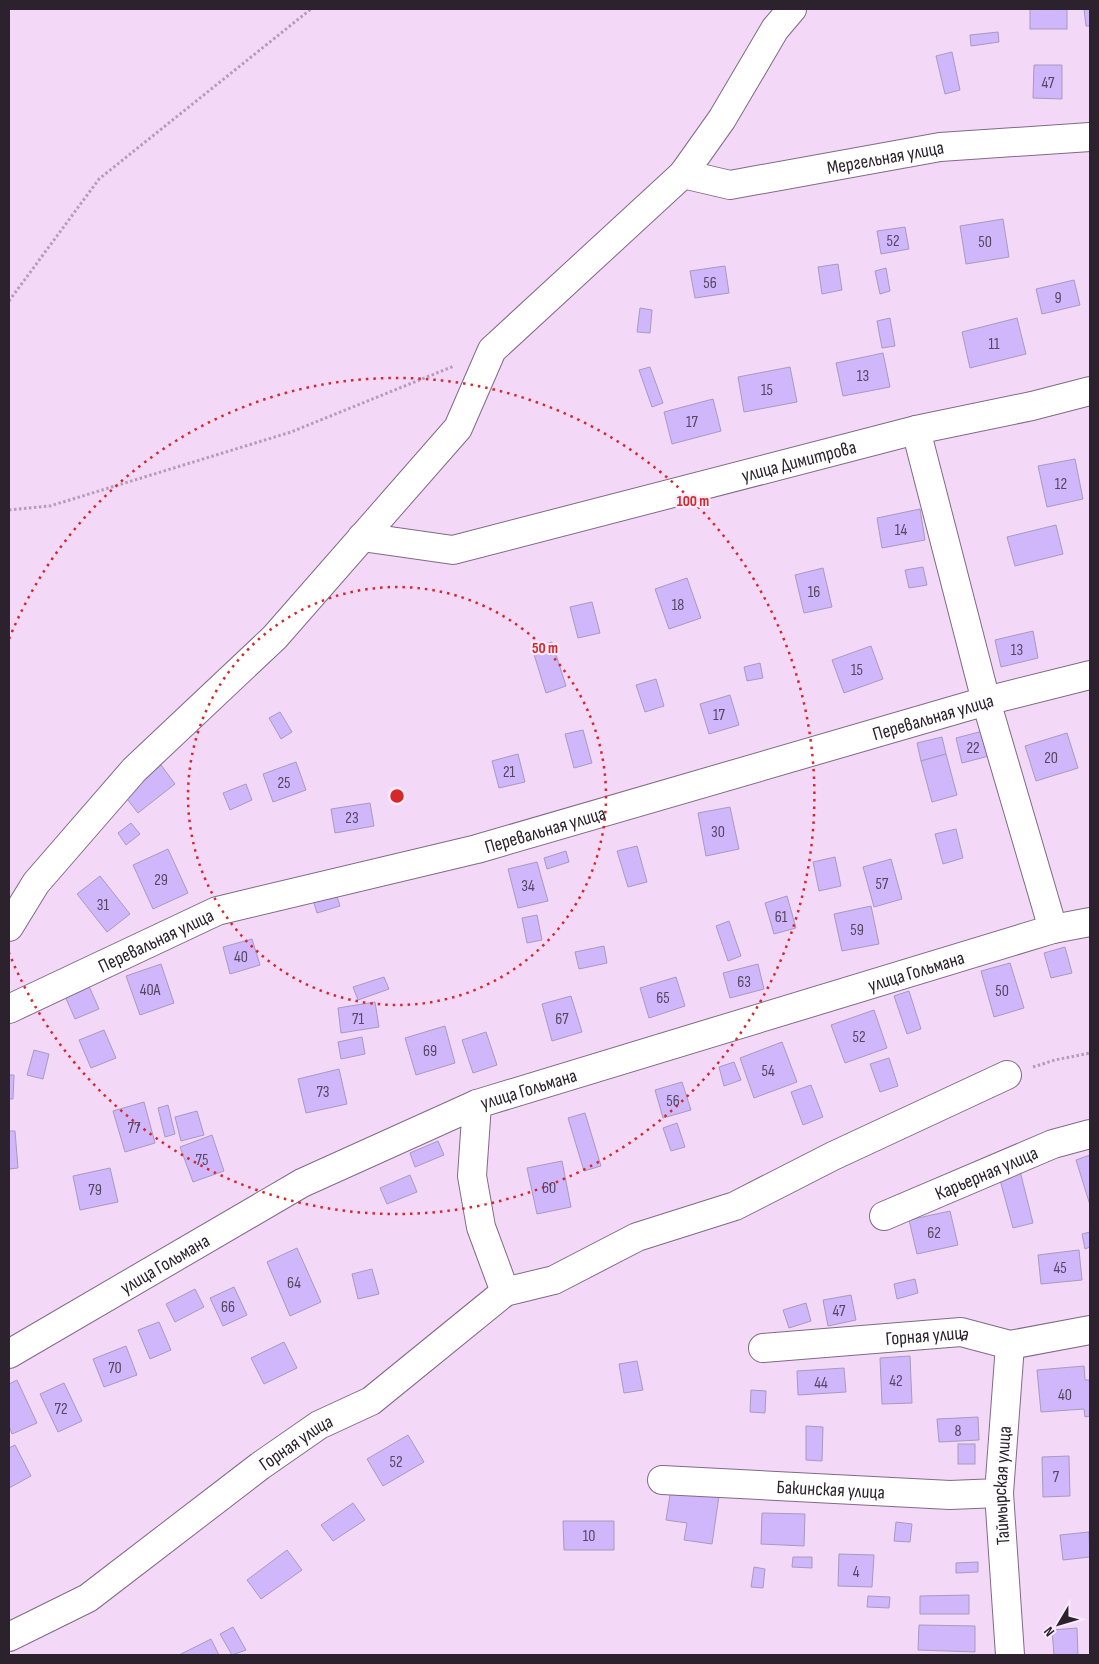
<svg xmlns="http://www.w3.org/2000/svg" width="1099" height="1664" viewBox="0 0 1099 1664" font-family="'Sofia Sans Condensed',sans-serif">
	<style>
		.building { fill: #d0b6fb; stroke: #a79bbd }
		.lines { fill: none; stroke-linecap: round; stroke-linejoin: round }
		.minor-casing { stroke: #816a85; stroke-width: 30 }
		.path { stroke: #b49eb7; stroke-width: 3; stroke-dasharray: 2.5 2.5; stroke-linecap: butt }
		.minor { stroke: #fff; stroke-width: 28 }
		.ring { fill: none; stroke: #d62828; stroke-width: 2.5; stroke-dasharray: 2.5 5 }
		.labels { text-anchor: middle; stroke-width: 4.5; stroke-linejoin: round; paint-order: stroke }
		.number-label { font-size: 16px; fill: #554760 }
		.street-label { font-size: 19px; fill: #2c222d; stroke: #faeafd }
		.centre { fill: #d62828; stroke: #faeafd; stroke-width: 2.5 }
		.ring-label { font-size: 15px; text-anchor: middle; font-weight: bold; fill: #d62828; stroke: #faeafd; stroke-width: 4.5; stroke-linejoin: round; paint-order: stroke }
	</style>
	<rect width="100%" height="100%" fill="#f3d8f8"/>
	<g class="building">
		<rect x="1030" y="9" width="37" height="20"/>
		<path d="M1084,9H1090V26H1086Z"/>
		<path d="M998,32L999,42L971,46L970,35Z"/>
		<path d="M952,52L960,90L945,94L936,56Z"/>
		<path d="M1034,65H1062V99L1033,98Z"/>
		<path d="M1003,219L1009,257L966,264L960,226Z"/>
		<path d="M905,227L909,249L881,254L877,231Z"/>
		<path d="M838,264L842,290L822,294L818,267Z"/>
		<path d="M725,266L729,293L695,298L690,271Z"/>
		<path d="M886,268L890,291L880,294L875,271Z"/>
		<path d="M1074,280L1080,305L1042,314L1036,289Z"/>
		<path d="M640,308L652,310L650,333L637,332Z"/>
		<path d="M890,318L895,346L882,348L877,321Z"/>
		<path d="M1017,318L1026,354L970,368L962,332Z"/>
		<path d="M883,353L890,387L843,396L836,363Z"/>
		<path d="M650,367L663,403L652,407L639,370Z"/>
		<path d="M790,367L797,402L744,412L738,377Z"/>
		<path d="M713,399L721,431L672,444L664,412Z"/>
		<path d="M1075,459L1083,499L1047,507L1038,466Z"/>
		<path d="M920,509L925,540L882,548L877,518Z"/>
		<path d="M1056,525L1063,554L1015,566L1007,537Z"/>
		<path d="M923,567L927,585L909,588L905,570Z"/>
		<path d="M823,568L832,607L804,613L795,575Z"/>
		<path d="M687,578L701,618L669,629L655,589Z"/>
		<path d="M592,602L600,633L578,638L570,607Z"/>
		<path d="M1033,631L1038,658L1001,667L995,640Z"/>
		<path d="M552,642L566,686L546,693L532,648Z"/>
		<path d="M871,646L883,679L844,693L832,660Z"/>
		<path d="M760,663L763,678L747,681L744,667Z"/>
		<path d="M656,679L664,706L645,712L636,685Z"/>
		<path d="M730,695L739,725L709,734L700,704Z"/>
		<path d="M280,712L292,732L281,739L269,718Z"/>
		<path d="M583,730L592,763L574,768L565,734Z"/>
		<path d="M983,731L989,756L962,763L956,738Z"/>
		<path d="M1067,733L1078,768L1036,781L1025,746Z"/>
		<path d="M942,737L946,754L921,761L917,743Z"/>
		<path d="M518,754L525,782L499,788L492,761Z"/>
		<path d="M946,754L957,795L932,802L921,761Z"/>
		<path d="M296,762L306,790L273,802L263,774Z"/>
		<path d="M161,765L175,784L138,813L124,795Z"/>
		<path d="M246,784L252,800L230,810L223,793Z"/>
		<path d="M370,803L374,826L335,833L331,809Z"/>
		<path d="M730,807L739,849L706,856L698,813Z"/>
		<path d="M131,823L140,834L126,845L118,833Z"/>
		<path d="M956,829L963,858L943,864L935,834Z"/>
		<path d="M637,846L647,882L628,887L617,851Z"/>
		<path d="M168,849L188,893L153,909L133,865Z"/>
		<path d="M566,851L569,862L547,869L544,858Z"/>
		<path d="M835,857L841,886L819,891L813,862Z"/>
		<path d="M891,859L902,899L874,907L863,867Z"/>
		<path d="M537,862L548,901L518,908L508,869Z"/>
		<path d="M100,876L130,914L107,932L77,894Z"/>
		<path d="M336,893L340,906L317,913L313,900Z"/>
		<path d="M787,896L796,928L774,934L765,903Z"/>
		<path d="M871,906L879,944L842,951L834,914Z"/>
		<path d="M537,915L542,940L527,943L522,918Z"/>
		<path d="M729,921L741,956L728,961L716,926Z"/>
		<path d="M252,939L260,965L230,974L223,947Z"/>
		<path d="M604,946L607,963L579,969L575,952Z"/>
		<path d="M1065,947L1072,973L1051,978L1044,953Z"/>
		<path d="M1010,963L1024,1008L994,1017L981,971Z"/>
		<path d="M161,964L174,1003L140,1015L126,976Z"/>
		<path d="M758,964L764,989L730,998L723,973Z"/>
		<path d="M384,977L389,989L358,1000L353,987Z"/>
		<path d="M676,977L685,1006L649,1018L640,988Z"/>
		<path d="M88,984L99,1009L75,1019L64,994Z"/>
		<path d="M909,991L921,1029L907,1034L894,996Z"/>
		<path d="M571,996L582,1032L552,1041L542,1004Z"/>
		<path d="M375,1002L379,1027L341,1033L338,1008Z"/>
		<path d="M874,1010L887,1048L845,1063L831,1025Z"/>
		<path d="M445,1026L455,1063L416,1075L405,1038Z"/>
		<path d="M104,1030L116,1058L91,1068L79,1040Z"/>
		<path d="M486,1032L497,1065L473,1073L462,1040Z"/>
		<path d="M362,1037L365,1054L341,1059L338,1042Z"/>
		<path d="M782,1042L797,1082L754,1098L740,1058Z"/>
		<path d="M34,1050L49,1054L43,1079L27,1075Z"/>
		<path d="M889,1058L898,1086L880,1092L870,1064Z"/>
		<path d="M734,1062L741,1080L724,1086L719,1067Z"/>
		<path d="M339,1069L347,1104L306,1113L298,1079Z"/>
		<path d="M9,1075H14L13,1099H9Z"/>
		<path d="M682,1082L691,1110L663,1118L655,1090Z"/>
		<path d="M811,1085L823,1117L803,1125L791,1092Z"/>
		<path d="M144,1102L155,1143L125,1152L113,1111Z"/>
		<path d="M168,1105L175,1134L165,1137L158,1108Z"/>
		<path d="M197,1111L204,1135L181,1141L175,1117Z"/>
		<path d="M585,1113L601,1166L584,1171L568,1118Z"/>
		<path d="M677,1123L685,1147L671,1151L663,1128Z"/>
		<path d="M9,1131H15L18,1168L9,1169Z"/>
		<path d="M212,1135L224,1171L193,1182L180,1147Z"/>
		<path d="M438,1141L444,1155L415,1167L410,1153Z"/>
		<path d="M1090,1155V1205L1076,1160Z"/>
		<path d="M562,1161L571,1207L537,1214L527,1168Z"/>
		<path d="M110,1168L118,1202L80,1210L73,1176Z"/>
		<path d="M1020,1171L1033,1223L1013,1228L999,1176Z"/>
		<path d="M410,1175L417,1192L387,1204L380,1188Z"/>
		<path d="M950,1211L958,1245L917,1254L909,1220Z"/>
		<path d="M1090,1232V1247L1085,1249L1082,1234Z"/>
		<path d="M297,1248L321,1302L290,1316L267,1262Z"/>
		<path d="M1079,1250L1082,1280L1041,1284L1038,1255Z"/>
		<path d="M372,1269L379,1294L358,1299L352,1274Z"/>
		<path d="M915,1279L918,1293L897,1299L894,1284Z"/>
		<path d="M234,1287L247,1315L223,1326L210,1298Z"/>
		<path d="M195,1289L204,1307L175,1322L166,1304Z"/>
		<path d="M851,1295L856,1320L828,1326L823,1300Z"/>
		<path d="M806,1303L811,1321L789,1328L783,1310Z"/>
		<path d="M159,1322L171,1350L150,1359L138,1330Z"/>
		<path d="M284,1342L297,1368L264,1384L251,1358Z"/>
		<path d="M126,1346L137,1375L104,1387L93,1359Z"/>
		<path d="M910,1356L912,1403L882,1404L880,1358Z"/>
		<path d="M637,1361L643,1390L624,1393L619,1364Z"/>
		<path d="M1084,1366L1085,1380H1090V1416L1085,1417L1084,1409L1041,1412L1037,1370Z"/>
		<path d="M844,1368L846,1392L798,1395L797,1371Z"/>
		<path d="M17,1380L37,1423L12,1434L9,1426V1384Z"/>
		<path d="M64,1383L82,1421L58,1432L40,1394Z"/>
		<path d="M751,1390L766,1391L765,1413L750,1412Z"/>
		<path d="M978,1417L979,1440L939,1442L937,1419Z"/>
		<path d="M806,1426L823,1427L822,1461L806,1460Z"/>
		<path d="M408,1435L424,1462L383,1486L367,1459Z"/>
		<rect x="958" y="1444" width="17" height="20"/>
		<path d="M15,1445L31,1476L9,1488V1448Z"/>
		<path d="M1069,1456L1070,1496L1043,1497L1042,1457Z"/>
		<path d="M671,1489L719,1496L712,1544L684,1540L687,1523L666,1520Z"/>
		<path d="M353,1503L365,1520L333,1541L321,1525Z"/>
		<path d="M762,1513L805,1514L804,1546L761,1544Z"/>
		<path d="M563,1521H614V1550H564Z"/>
		<path d="M896,1522L912,1524L910,1542L894,1541Z"/>
		<path d="M1089,1532L1090,1557L1063,1560L1060,1535Z"/>
		<path d="M287,1550L302,1570L261,1599L247,1580Z"/>
		<path d="M839,1554L874,1555L872,1587L838,1586Z"/>
		<path d="M793,1557H812V1568L792,1567Z"/>
		<path d="M978,1562V1572L956,1573V1563Z"/>
		<path d="M754,1567L765,1569L763,1588L751,1587Z"/>
		<path d="M969,1595V1614H920V1596Z"/>
		<path d="M868,1596L890,1597L889,1608L867,1607Z"/>
		<path d="M919,1625L975,1626V1652L918,1650Z"/>
		<path d="M233,1627L246,1650L232,1655L220,1634Z"/>
		<path d="M1077,1628L1078,1655H1054L1052,1630Z"/>
		<path d="M211,1639L219,1655H179Z"/>
	</g>
	<g class="lines">
		<defs>
			<g id="minor">
				<path id="s1" d="M683,174L730,185L940,147L1090,137"/>
				<path d="M916,430L986,701L1053,929"/>
				<path id="s2" d="M362,537L453,550L916,430L1032,406L1090,391"/>
				<path d="M9,927L36,883L134,770L275,637L458,428L492,350L683,174L722,119L775,29L792,9"/>
				<path id="s3" d="M9,1009L217,911L477,849L986,701L1090,675"/>
				<path d="M477,1104L472,1176L481,1227L505,1292"/>
				<path id="s4" d="M884,1216L1053,1144L1090,1134"/>
				<path id="s5" d="M763,1348L961,1332L1010,1345L1090,1330"/>
				<path id="s6" d="M9,1354L302,1183L477,1104L1053,929L1090,922"/>
				<path id="s7" d="M662,1480L950,1495L999,1493"/>
				<path id="s8" d="M9,1637L88,1598L260,1466L319,1425L371,1401L505,1292L554,1280L637,1237L735,1206L833,1156L1007,1075"/>
				<path id="s9" d="M1010,1655L999,1493L1010,1345"/>
			</g>
		</defs>
		<use href="#minor" class="minor-casing"/>
		<g class="path">
			<path d="M9,301L99,179L311,9"/>
			<path d="M9,510L50,506L291,432L454,366"/>
			<path d="M1033,1067L1055,1060L1090,1053"/>
		</g>
		<use href="#minor" class="minor"/>
	</g>
	<g class="ring">
		<circle cx="397" cy="796" r="209"/>
		<path d="M9 639A418 418 0 1 1 9 953"/>
	</g>
	<g class="labels">
		<g class="number-label">
			<text x="1048" y="88">47</text>
			<text x="893" y="246">52</text>
			<text x="985" y="247">50</text>
			<text x="710" y="288">56</text>
			<text x="1058" y="303">9</text>
			<text x="994" y="349">11</text>
			<text x="863" y="381">13</text>
			<text x="767" y="395">15</text>
			<text x="692" y="427">17</text>
			<text x="1061" y="489">12</text>
			<text x="901" y="535">14</text>
			<text x="814" y="597">16</text>
			<text x="678" y="610">18</text>
			<text x="1017" y="655">13</text>
			<text x="857" y="675">15</text>
			<text x="719" y="720">17</text>
			<text x="973" y="753">22</text>
			<text x="1051" y="763">20</text>
			<text x="509" y="777">21</text>
			<text x="284" y="788">25</text>
			<text x="352" y="823">23</text>
			<text x="718" y="837">30</text>
			<text x="161" y="885">29</text>
			<text x="882" y="889">57</text>
			<text x="528" y="891">34</text>
			<text x="103" y="910">31</text>
			<text x="781" y="922">61</text>
			<text x="857" y="935">59</text>
			<text x="241" y="962">40</text>
			<text x="744" y="987">63</text>
			<text x="150" y="995">40А</text>
			<text x="1002" y="996">50</text>
			<text x="663" y="1003">65</text>
			<text x="358" y="1024">71</text>
			<text x="562" y="1024">67</text>
			<text x="859" y="1042">52</text>
			<text x="430" y="1056">69</text>
			<text x="768" y="1076">54</text>
			<text x="323" y="1097">73</text>
			<text x="673" y="1106">56</text>
			<text x="134" y="1133">77</text>
			<text x="202" y="1165">75</text>
			<text x="549" y="1193">60</text>
			<text x="95" y="1195">79</text>
			<text x="934" y="1238">62</text>
			<text x="1060" y="1273">45</text>
			<text x="294" y="1288">64</text>
			<text x="228" y="1312">66</text>
			<text x="839" y="1316">47</text>
			<text x="115" y="1373">70</text>
			<text x="896" y="1386">42</text>
			<text x="821" y="1388">44</text>
			<text x="1065" y="1400">40</text>
			<text x="61" y="1414">72</text>
			<text x="958" y="1436">8</text>
			<text x="396" y="1467">52</text>
			<text x="1056" y="1482">7</text>
			<text x="589" y="1541">10</text>
			<text x="856" y="1577">4</text>
		</g>
		<g class="street-label">
			<text dy="7" stroke="none"><textPath href="#s1" startOffset="206">Мергельная улица</textPath></text>
			<text dy="7" stroke="none"><textPath href="#s2" startOffset="449">улица Димитрова</textPath></text>
			<text dy="7" stroke="none"><textPath href="#s3" startOffset="972">Перевальная улица</textPath></text>
			<text dy="7" stroke="none"><textPath href="#s3" startOffset="568">Перевальная улица</textPath></text>
			<text dy="7" stroke="none"><textPath href="#s3" startOffset="162">Перевальная улица</textPath></text>
			<text dy="7" stroke="none"><textPath href="#s6" startOffset="990">улица Гольмана</textPath></text>
			<text dy="7" stroke="none"><textPath href="#s6" startOffset="585">улица Гольмана</textPath></text>
			<text dy="7" stroke="none"><textPath href="#s4" startOffset="111">Карьерная улица</textPath></text>
			<text dy="7" stroke="none"><textPath href="#s6" startOffset="180">улица Гольмана</textPath></text>
			<text dy="7" stroke="none"><textPath href="#s5" startOffset="165">Горная улица</textPath></text>
			<text dy="7" stroke="none"><textPath href="#s8" startOffset="348">Горная улица</textPath></text>
			<text dy="7" stroke="none"><textPath href="#s9" startOffset="170">Таймырская улица</textPath></text>
			<text dy="7" stroke="none"><textPath href="#s7" startOffset="169">Бакинская улица</textPath></text>
		</g>
	</g>
	<circle cx="397" cy="796" r="8" class="centre"/>
	<g class="ring-label">
		<text x="693" y="506">100 m</text>
		<text x="545" y="653">50 m</text>
	</g>
	<rect width="1099" height="1664" fill="none" stroke="#2c222d" stroke-width="20"/>
	<g transform="translate(1059 1624) rotate(232)" stroke="#faeafd" stroke-width="4" paint-order="stroke">
	<path d="M0-4L9 19L0 12L-9 19Z" fill="#2c222d"/>
	<text y="-8" font-size="14" font-weight="bold" text-anchor="middle" fill="#2c222d">N</text>
	</g>
</svg>
